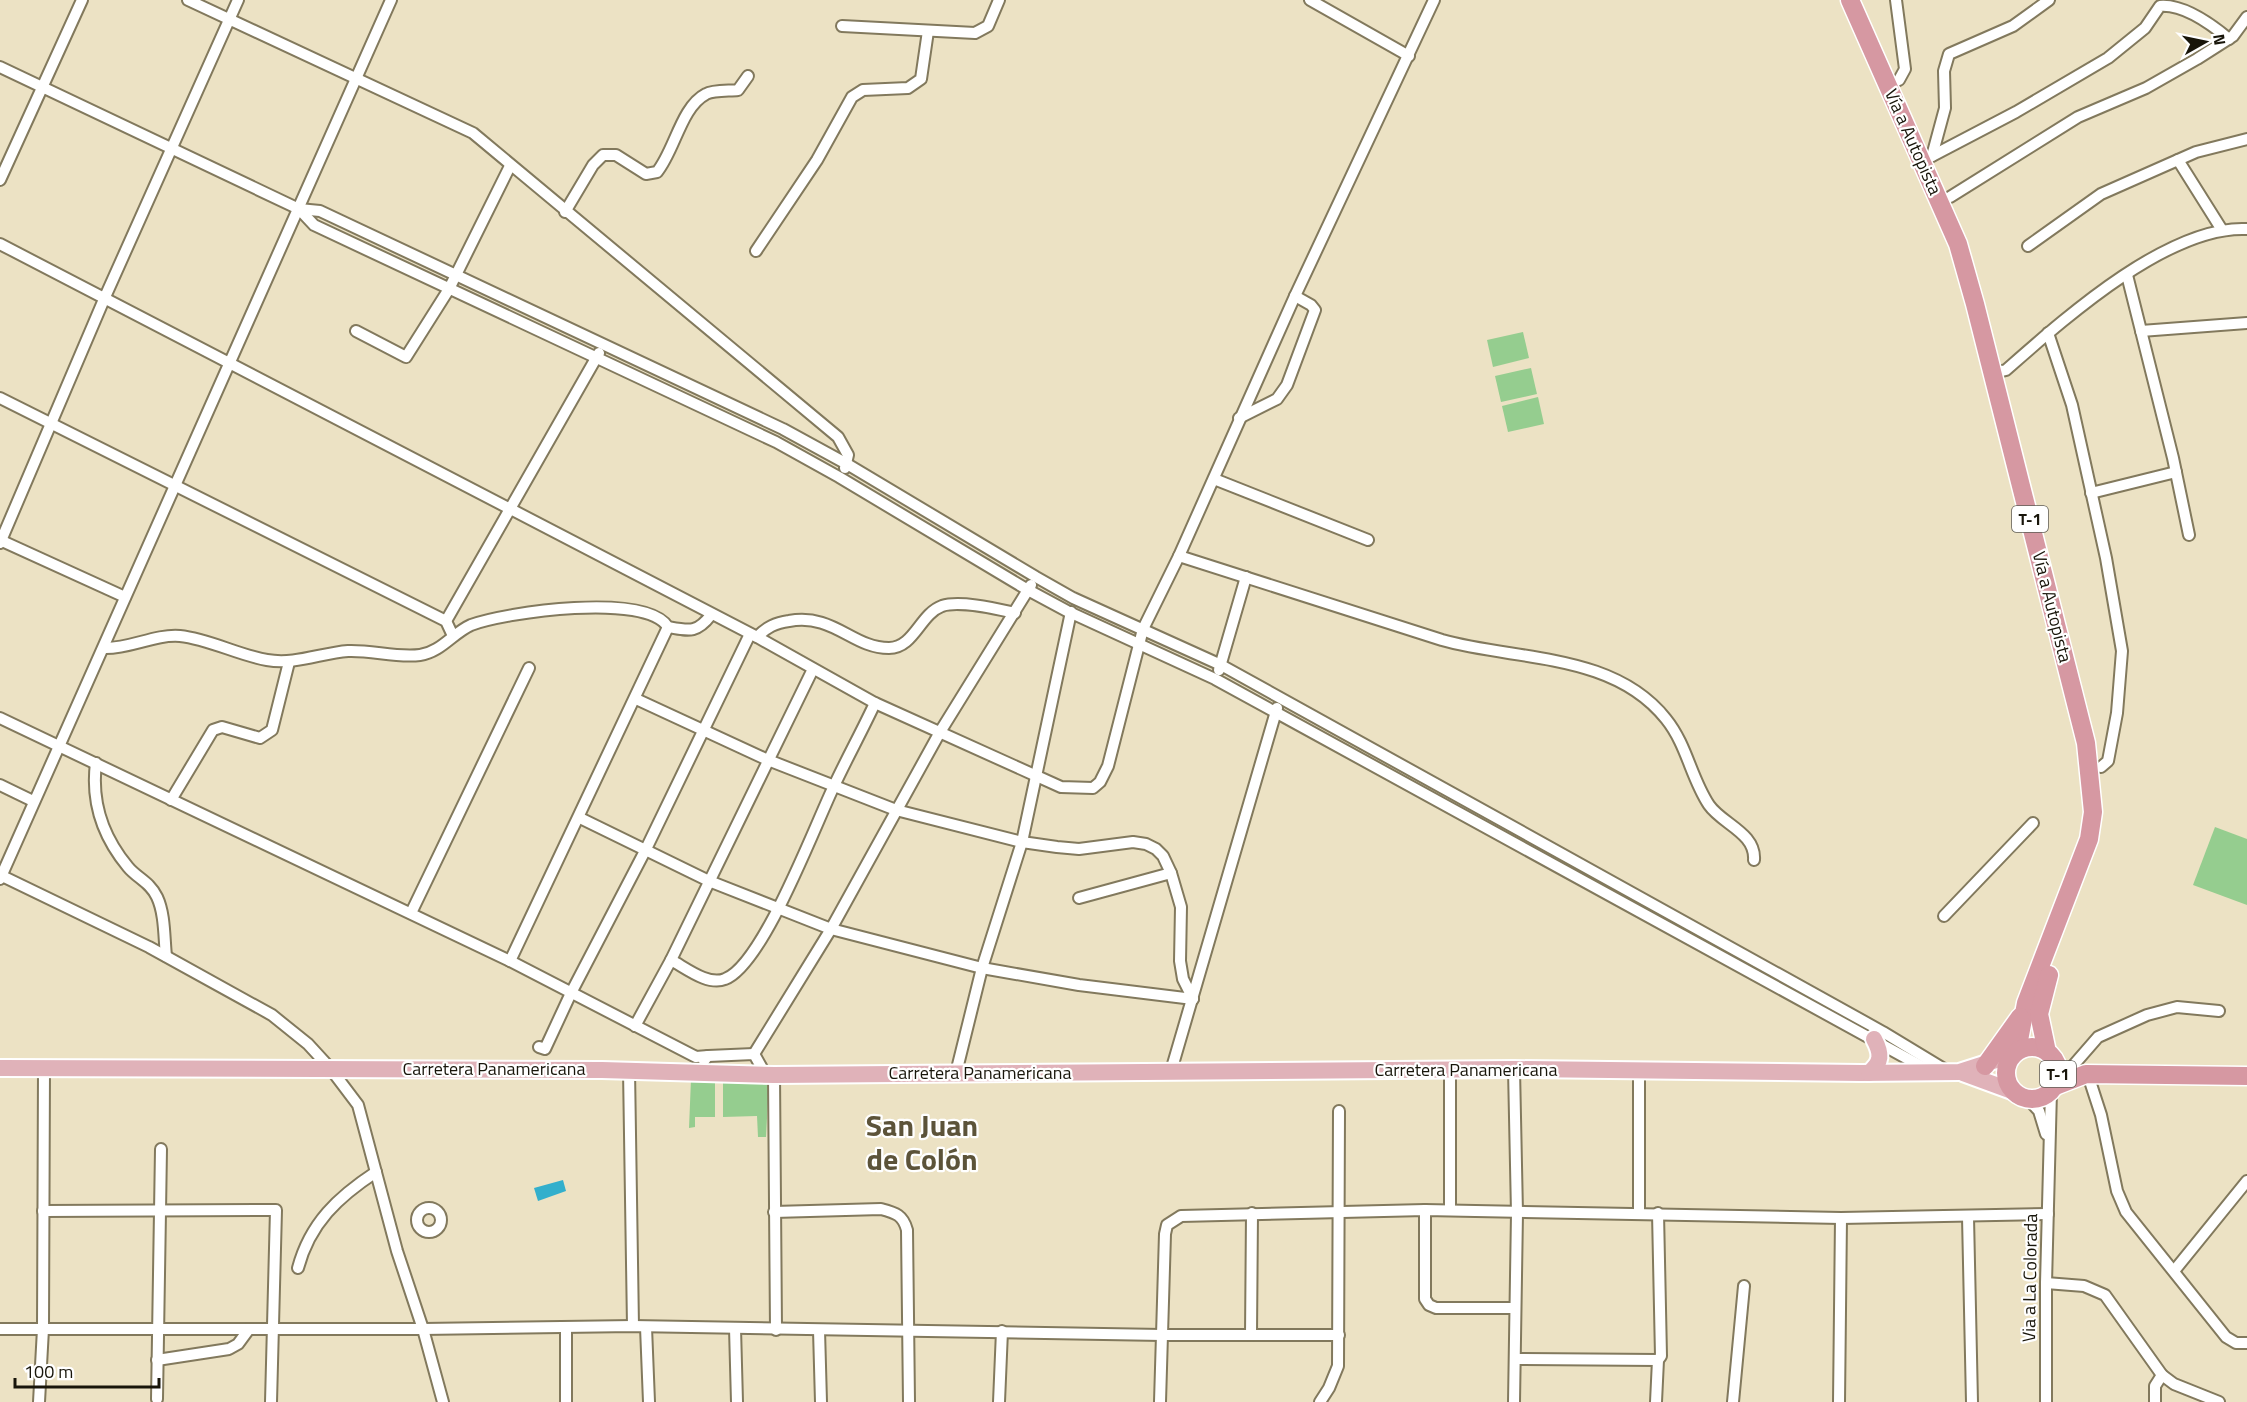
<svg xmlns="http://www.w3.org/2000/svg" width="2247" height="1402" viewBox="0 0 2247 1402" font-family="'Titillium Web',sans-serif">
	<style>
		.green { fill: #95cd8f }
		.water { fill: #33afcc }
		.lines { fill: none; stroke-linecap: round; stroke-linejoin: round }
		.minor-casing { stroke: #82795d; stroke-width: 14 }
		.primary-casing { stroke: #fff; stroke-width: 20 }
		.trunk-casing { stroke: #fff; stroke-width: 21 }
		.minor { stroke: #fff; stroke-width: 10 }
		.primary { stroke: #e0b2b9; stroke-width: 16 }
		.trunk { stroke: #d698a2; stroke-width: 18 }
		.labels { text-anchor: middle; stroke-width: 4.5; stroke-linejoin: round; paint-order: stroke }
		.shield { fill: #fff; stroke: #5d5b54; stroke-width: 1.5 }
		.shield-label { font-size: 16px; font-weight: bold; fill: #18150a }
		.street-label { font-size: 18px; fill: #18150a; stroke: #fff }
		.town-label { font-size: 30px; font-weight: bold; fill: #5c5339; stroke: #fff }
	</style>
	<rect width="100%" height="100%" fill="#ece2c4"/>
	<g class="green">
		<path d="M1523,332L1529,358L1493,367L1487,340Z"/>
		<path d="M1531,368L1537,394L1501,402L1495,376Z"/>
		<path d="M1538,397L1544,424L1508,432L1502,406Z"/>
		<path d="M2215,827L2247,839V905L2193,885Z"/>
		<path d="M691,1079H715V1117H695V1127L689,1128Z"/>
		<path d="M723,1079L769,1080L766,1137H758L757,1116L723,1117Z"/>
	</g>
	<path class="water" d="M563,1180L566,1191L538,1201L534,1188Z"/>
	<g class="lines">
		<defs>
			<g id="minor">
				<path d="M188,0L473,133L838,437L848,455L845,468"/>
				<path d="M1310,0L1409,56"/>
				<path d="M1896,0L1905,69L1899,80"/>
				<path d="M842,26L975,33L988,26L999,0"/>
				<path d="M0,67L299,209L320,211L783,429L847,464L1036,577L1073,598L1221,665L1883,1032L1949,1072"/>
				<path d="M1932,156L2016,112L2108,58L2145,28L2160,6C2184,4 2211,24 2229,39"/>
				<path d="M1932,156L1945,108L1944,71L1949,54L2013,26L2049,0"/>
				<path d="M2178,160L2222,230"/>
				<path d="M0,180L82,0"/>
				<path d="M1950,197L2078,117L2146,88L2197,59L2233,36L2247,17"/>
				<path d="M299,209L314,225L776,442L839,477L1028,590L1067,611L1215,679L1930,1071"/>
				<path d="M565,212L593,165L603,155H616L646,174L657,172C675,150 681,107 706,94C713,90 729,91 738,90L748,76"/>
				<path d="M0,244L757,637L875,703L1061,787L1093,788L1100,782L1108,766L1143,629L1179,556L1295,296L1434,0"/>
				<path d="M2028,246L2101,194L2196,152L2247,139"/>
				<path d="M756,251L817,160L852,97L863,90L908,88L921,79L928,31"/>
				<path d="M2127,275L2173,458L2189,535"/>
				<path d="M356,331L406,357L449,289L510,166"/>
				<path d="M2141,331L2247,323"/>
				<path d="M2048,333L2072,405L2106,558L2122,651L2117,713L2108,761L2101,767"/>
				<path d="M1994,373L2006,370C2063,320 2168,225 2247,229"/>
				<path d="M0,398L446,621L453,636"/>
				<path d="M1239,418L1277,399L1287,385L1315,310L1311,305L1295,296"/>
				<path d="M1214,479L1368,540"/>
				<path d="M2091,493L2176,472"/>
				<path d="M0,540L125,597"/>
				<path d="M0,543L105,297L238,0"/>
				<path d="M1179,556L1442,640C1516,661 1613,652 1666,719C1687,745 1691,778 1709,805C1722,824 1756,833 1754,860"/>
				<path d="M446,621L599,353"/>
				<path d="M757,637C767,627 775,623 789,621C834,613 852,648 889,648C914,648 920,614 942,606C960,600 997,609 1015,613"/>
				<path d="M104,648C130,649 154,634 180,636C209,639 238,655 267,660C295,665 321,653 348,651C372,650 396,658 420,655C441,652 453,633 471,625C506,612 646,592 668,627C690,631 697,633 711,615"/>
				<path d="M1219,670L1246,577"/>
				<path d="M636,699L768,760L896,810L1022,842L1057,847L1079,849L1133,842L1146,844L1156,849L1163,856L1171,873L1181,907L1180,961L1183,979L1193,999"/>
				<path d="M0,718L510,961L696,1057L708,1056"/>
				<path d="M96,763C91,802 103,837 128,867C137,878 150,882 157,897C165,914 164,937 166,956"/>
				<path d="M0,785L33,801"/>
				<path d="M171,800L213,730L222,727L260,738L272,730L289,662"/>
				<path d="M580,818L709,881L831,929L982,968L1079,985L1193,999"/>
				<path d="M0,875L149,947L272,1015L308,1044L330,1068L358,1105L397,1251L423,1329L443,1402"/>
				<path d="M0,879L391,0"/>
				<path d="M1079,898L1171,873"/>
				<path d="M411,913L529,668"/>
				<path d="M1944,916L2033,823"/>
				<path d="M671,960C686,968 708,986 725,979C763,965 815,825 834,786C847,758 862,731 875,703"/>
				<path d="M510,961L668,627"/>
				<path d="M635,1026L671,960L813,669"/>
				<path d="M539,1047L545,1049L571,993L646,849L750,634"/>
				<path d="M754,1054L831,929L940,732L1031,585"/>
				<path d="M704,1061L708,1056L754,1054L763,1070L761,1074"/>
				<path d="M2071,1068L2098,1037L2147,1015L2177,1007L2219,1011"/>
				<path d="M1450,1069V1210"/>
				<path d="M629,1070L633,1326"/>
				<path d="M1171,1071L1277,708"/>
				<path d="M1639,1072V1213"/>
				<path d="M956,1073L982,968L1022,842L1071,612"/>
				<path d="M774,1075L776,1330"/>
				<path d="M2088,1075L2101,1115L2117,1191L2126,1212L2226,1337L2236,1343H2247"/>
				<path d="M2029,1100L2039,1111L2046,1134"/>
				<circle cx="429" cy="1220" r="12"/>
				<path d="M1425,1210V1299L1429,1305L1436,1308H1515"/>
				<path d="M43,1211L276,1210L271,1402"/>
				<path d="M774,1212L881,1209C896,1213 903,1215 907,1230L909,1402"/>
				<path d="M1968,1217L1972,1402"/>
				<path d="M298,1268C310,1223 338,1197 376,1172"/>
				<path d="M2174,1271L2247,1181"/>
				<path d="M2046,1283L2084,1286L2105,1295L2162,1375L2174,1384L2219,1402"/>
				<path d="M646,1327L649,1402"/>
				<path d="M566,1328V1402"/>
				<path d="M735,1328L737,1402"/>
				<path d="M0,1329H423L633,1326L1162,1335H1339"/>
				<path d="M819,1330L821,1402"/>
				<path d="M1251,1335L1252,1213"/>
				<path d="M1515,1359L1658,1360"/>
				<path d="M157,1360L229,1349L238,1344L249,1329"/>
				<path d="M157,1399L161,1149"/>
				<path d="M39,1402L43,1329L44,1069"/>
				<path d="M999,1402L1002,1331"/>
				<path d="M1160,1402L1165,1234L1167,1225L1181,1216L1425,1210L1841,1218L2048,1214"/>
				<path d="M1320,1402L1329,1388L1338,1366L1339,1111"/>
				<path d="M1514,1402L1517,1213L1514,1069"/>
				<path d="M1656,1402L1658,1360L1661,1356L1658,1213"/>
				<path d="M1733,1402L1744,1286"/>
				<path d="M1839,1402L1841,1218"/>
				<path d="M2046,1402V1283L2051,1091"/>
				<path d="M2155,1402V1386L2162,1375"/>
			</g>
			<g id="primary">
				<path d="M0,1068L602,1070L774,1075L1514,1069L1861,1073L1959,1072L2012,1055"/>
				<path d="M1869,1073C1882,1062 1882,1054 1874,1039"/>
				<path d="M1963,1073L2012,1091"/>
			</g>
			<g id="trunk">
				<path d="M1850,0L1958,244L1975,304L2086,743L2093,812L2089,839L2026,1003L2017,1051"/>
				<circle cx="2032" cy="1073" r="26"/>
				<path d="M2047,1052L2039,1014L2049,975"/>
				<path d="M1985,1066L2020,1017"/>
				<path d="M2055,1086L2086,1074L2247,1076"/>
			</g>
		</defs>
		<use href="#minor" class="minor-casing"/>
		<use href="#primary" class="primary-casing"/>
		<use href="#trunk" class="trunk-casing"/>
		<use href="#minor" class="minor"/>
		<use href="#primary" class="primary"/>
		<use href="#trunk" class="trunk"/>
	</g>
	<g class="labels">
		<g class="shield">
			<rect x="2012" y="506" width="36" height="26" rx="4.5"/>
			<rect x="2040" y="1061" width="36" height="26" rx="4.5"/>
		</g>
		<g class="shield-label">
			<text x="2030" y="525">T-1</text>
			<text x="2058" y="1080">T-1</text>
		</g>
		<g class="street-label">
			<text transform="translate(1913 142) rotate(66)" y="6">Vía a Autopista</text>
			<text transform="translate(2052 607) rotate(76)" y="6">Vía a Autopista</text>
			<text x="494" y="1075">Carretera Panamericana</text>
			<text x="1466" y="1076">Carretera Panamericana</text>
			<text x="980" y="1079">Carretera Panamericana</text>
			<text transform="translate(2030 1278) rotate(-89)" y="6">Via a La Colorada</text>
		</g>
		<g class="town-label">
			<text x="922" y="1136">San Juan<tspan x="922" dy="34">de Colón</tspan></text>
		</g>
	</g>
	<g transform="translate(2205 42) rotate(81)" stroke="#ffffff" stroke-width="4.5" paint-order="stroke">
	<path d="M0-4.5L10 22L0 15L-10 22Z" fill="#18150a"/>
	<text y="-9" font-size="16" font-weight="bold" text-anchor="middle" fill="#18150a">N</text>
	</g>
	<path d="M15 1378v9h144v-9" fill="none" stroke="#18150a" stroke-width="3"/>
	<text x="24" y="1378" font-size="18" fill="#18150a" stroke="#ffffff" stroke-width="4.5" paint-order="stroke">100 m</text>
</svg>
